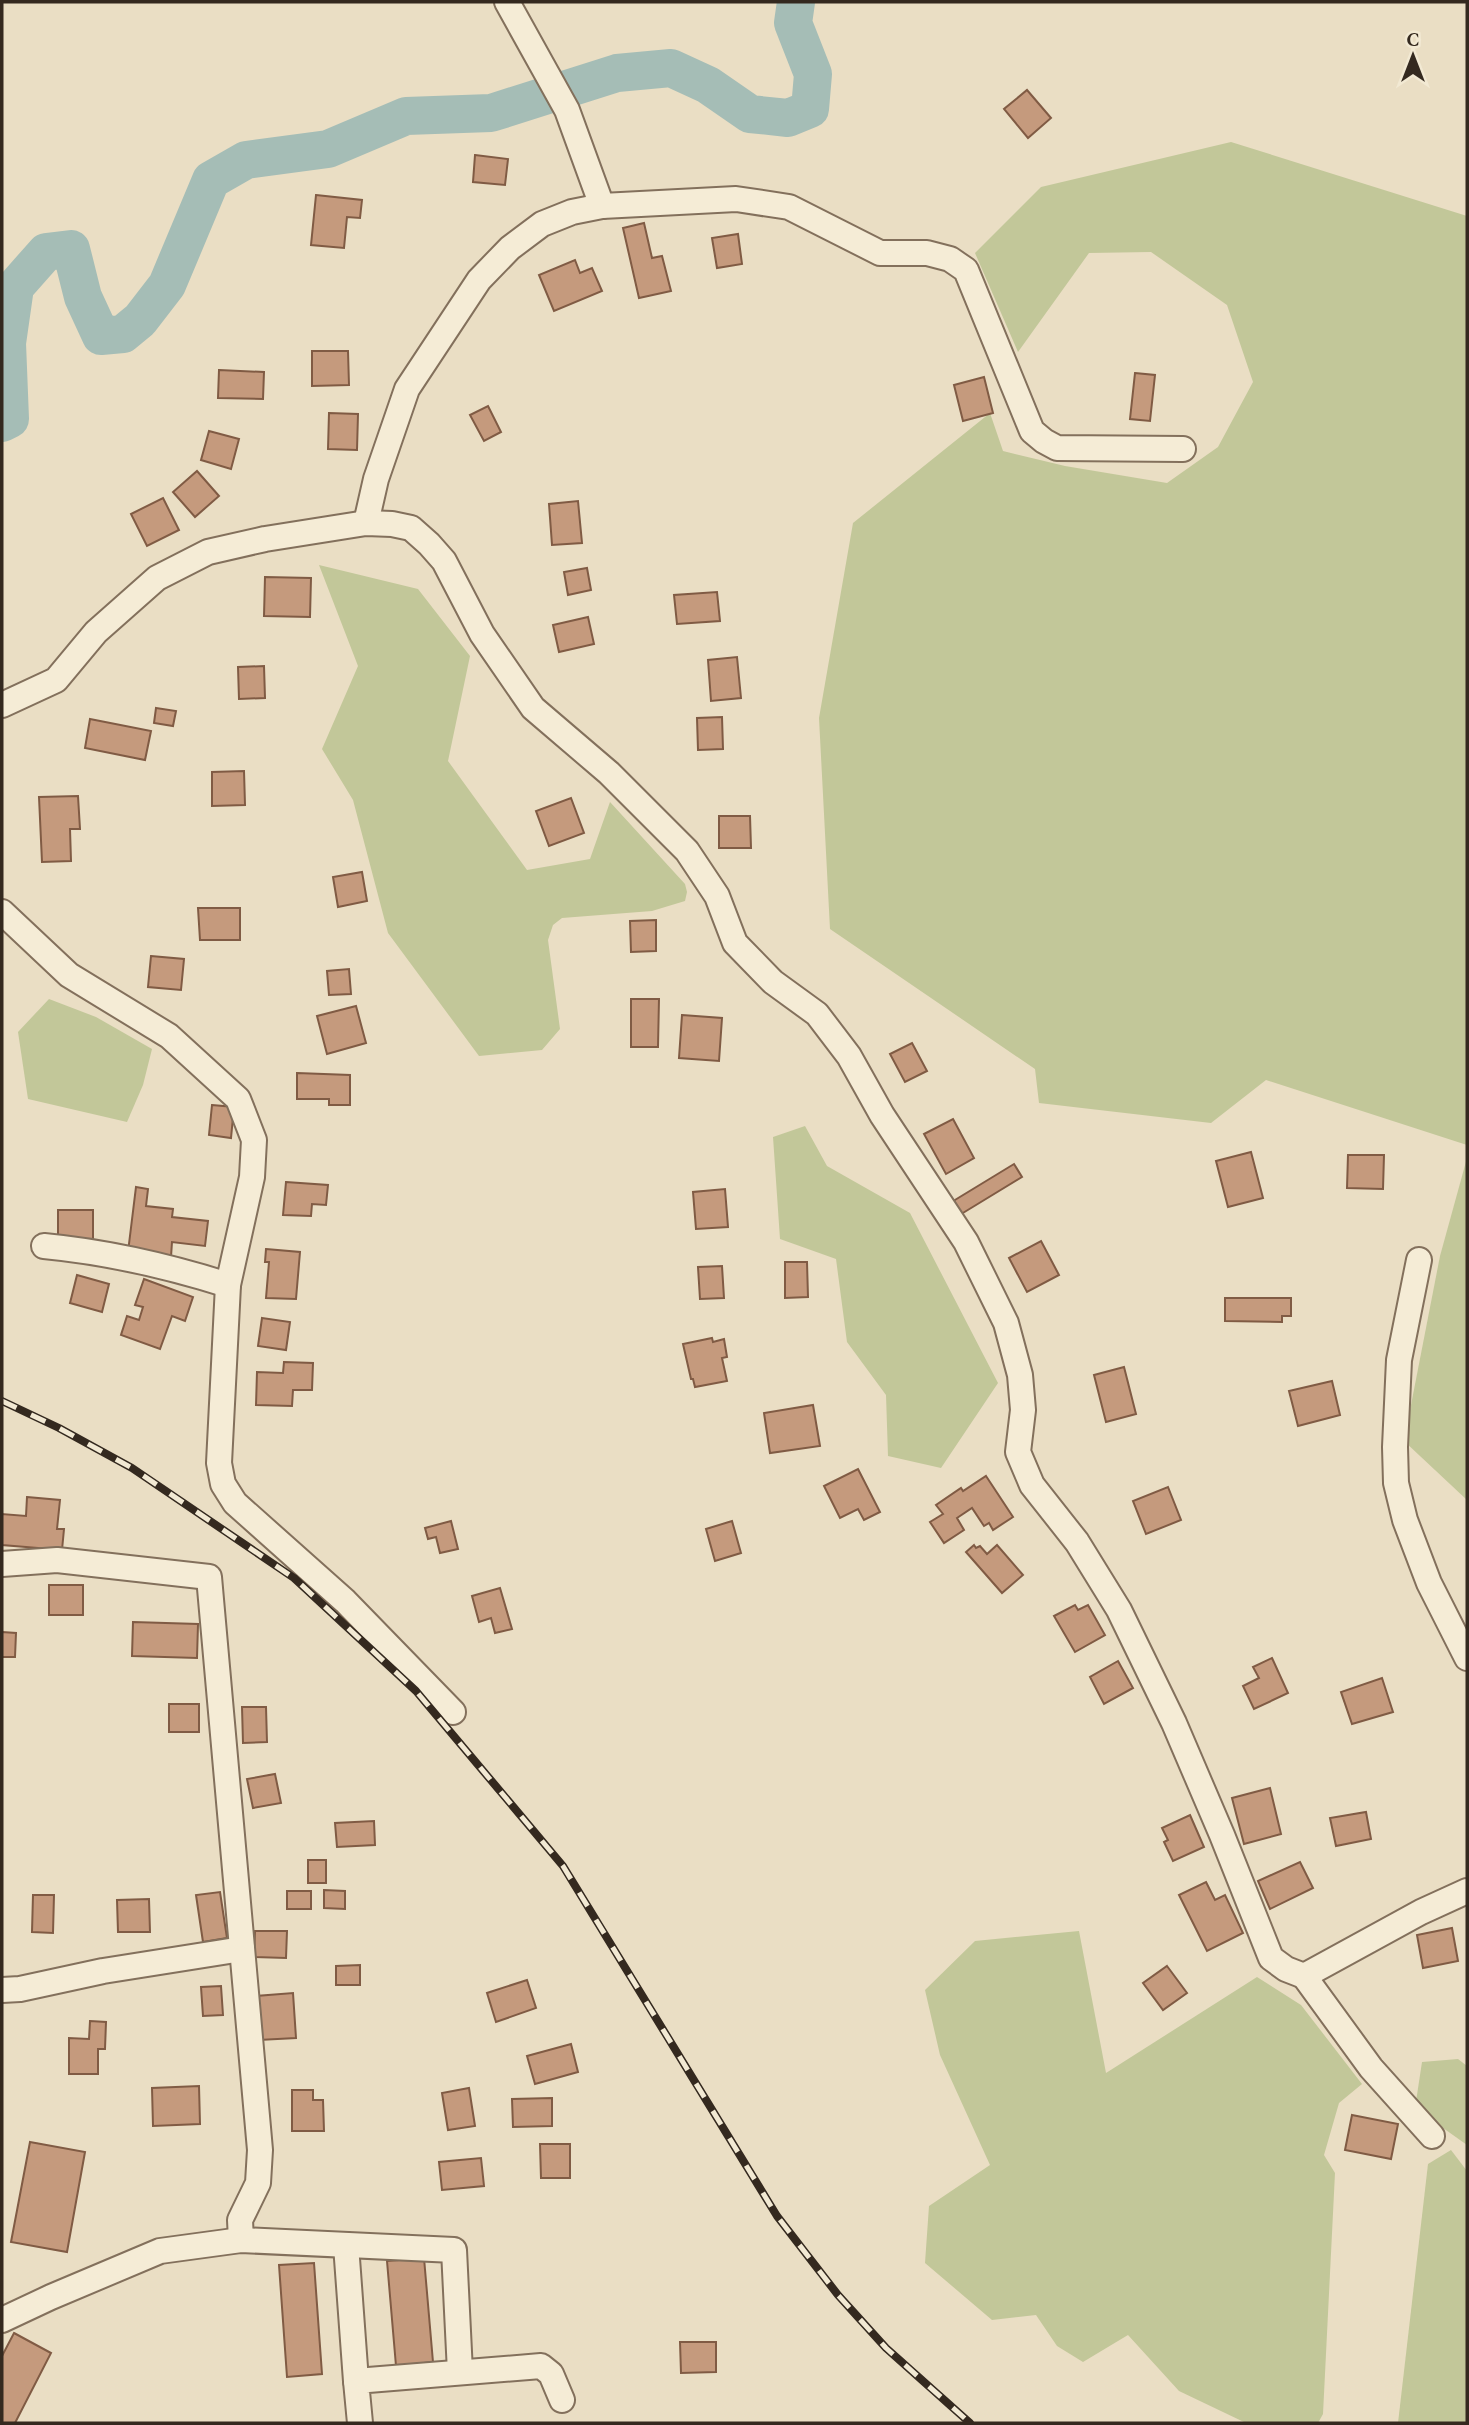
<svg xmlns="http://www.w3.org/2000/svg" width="1469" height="2425" viewBox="0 0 1469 2425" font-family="Spectral,serif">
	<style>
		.green { fill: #c2c799 }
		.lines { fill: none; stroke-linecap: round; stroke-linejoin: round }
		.river { stroke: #a5bdb6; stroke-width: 38 }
		.building { fill: #c59a7d; stroke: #805b44; stroke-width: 2 }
		.minor-casing { stroke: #83705c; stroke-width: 28 }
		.minor { stroke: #f5ecd6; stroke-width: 24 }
		.rail-casing { stroke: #34291f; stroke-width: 8 }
		.rail { stroke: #f2e9d3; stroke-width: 5; stroke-dasharray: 16; stroke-linecap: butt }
	</style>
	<rect width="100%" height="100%" fill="#eadec4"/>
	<g class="green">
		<path d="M1231,142L1467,216V1145L1266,1080L1211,1123L1039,1103L1035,1069L830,929L819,718L853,523L990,413L1003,451L1065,466L1167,483L1218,447L1253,382L1227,305L1151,252L1089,253L1018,352L975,253L1041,187Z"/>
		<path d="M319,565L418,589L470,656L448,761L527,870L590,859L610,802L685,884L687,892L685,901L652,911L562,918L553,925L548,940L560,1029L542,1050L479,1056L388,933L353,800L322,749L358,666Z"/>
		<path d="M49,999L96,1017L152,1049L143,1085L127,1122L28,1099L18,1032Z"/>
		<path d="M805,1126L827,1166L910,1213L998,1383L941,1468L888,1456L886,1395L847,1342L836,1259L780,1239L773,1137Z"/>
		<path d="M1467,1158V1500L1404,1441L1440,1256Z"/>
		<path d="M1079,1931L1106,2073L1257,1977L1301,2005L1362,2084L1339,2103L1324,2155L1335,2173L1323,2414L1318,2423H1246L1179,2391L1128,2335L1083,2362L1057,2346L1036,2315L992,2320L925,2263L929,2206L990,2165L940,2055L925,1990L975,1941Z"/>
		<path d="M1458,2059L1467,2066V2145L1415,2108L1422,2062Z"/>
		<path d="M1451,2150L1467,2171V2423H1398L1428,2164Z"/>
	</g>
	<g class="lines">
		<path class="river" d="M2,423L10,419L7,343L15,287L46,252L71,249L83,297L101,336L123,334L140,320L167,285L211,180L246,160L328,149L406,116L491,113L617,73L671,68L708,85L750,114L788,118L810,109L813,74L793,23L796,2"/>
	</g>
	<g class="building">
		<path d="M1027,90L1051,118L1028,138L1004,109Z"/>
		<path d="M475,155L508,159L505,185L473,182Z"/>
		<path d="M316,195L362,200L360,218L347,217L344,248L311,245Z"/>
		<path d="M644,223L652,258L662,256L671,291L639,298L623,228Z"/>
		<path d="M738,234L742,264L717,268L712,238Z"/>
		<path d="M575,260L580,273L592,268L602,291L554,311L539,275Z"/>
		<path d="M312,351H348L349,385L312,386Z"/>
		<path d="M219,370L264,372L263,399L218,398Z"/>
		<path d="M1135,373L1155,375L1150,421L1130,419Z"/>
		<path d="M984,377L993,413L963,421L954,385Z"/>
		<path d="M488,406L501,432L484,441L470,415Z"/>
		<path d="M329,413L358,414L357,450L328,449Z"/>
		<path d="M209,431L239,439L231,469L201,460Z"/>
		<path d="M197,471L219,496L195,517L173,492Z"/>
		<path d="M163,498L179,530L147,546L131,514Z"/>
		<path d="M578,501L582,543L552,545L549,504Z"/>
		<path d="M587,568L591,590L568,595L564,572Z"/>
		<path d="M265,577L311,578L310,617L264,616Z"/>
		<path d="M717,592L720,621L677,624L674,595Z"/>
		<path d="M588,617L594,644L559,652L553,625Z"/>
		<path d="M737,657L741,698L711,701L708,660Z"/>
		<path d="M264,666L265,698L239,699L238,667Z"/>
		<path d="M156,708L176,711L173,726L154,723Z"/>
		<path d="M722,717L723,749L698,750L697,718Z"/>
		<path d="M90,719L151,731L145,760L85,748Z"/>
		<path d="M244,771L245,805L212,806V772Z"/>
		<path d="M78,796L80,829H70L71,861L42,862L39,797Z"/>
		<path d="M571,798L584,833L549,846L536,811Z"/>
		<path d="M719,816H750L751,848H719Z"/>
		<path d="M362,872L367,901L338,907L333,877Z"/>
		<path d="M198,908H240V940H200Z"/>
		<path d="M656,920V951L631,952L630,921Z"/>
		<path d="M151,956L184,959L181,990L148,987Z"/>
		<path d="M349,969L351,994L329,995L327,971Z"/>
		<path d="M631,999H659L658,1047H631Z"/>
		<path d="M356,1006L366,1043L327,1054L317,1016Z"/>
		<path d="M682,1015L722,1018L719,1061L679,1058Z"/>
		<path d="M912,1043L927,1071L905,1082L890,1054Z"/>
		<path d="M297,1073L350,1075V1105H329V1099H297Z"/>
		<path d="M212,1105L234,1107L231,1138L209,1135Z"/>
		<path d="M953,1119L974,1158L946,1174L924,1134Z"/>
		<path d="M1251,1152L1263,1198L1228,1207L1216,1161Z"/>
		<path d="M1348,1155H1384L1383,1189L1347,1188Z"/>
		<path d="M1014,1164L1022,1177L958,1216L950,1203Z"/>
		<path d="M286,1182L328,1185L326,1205L312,1204L311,1216L283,1215Z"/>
		<path d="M136,1187L148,1189L146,1206L173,1209L172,1217L208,1221L205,1246L172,1242L171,1257L128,1252Z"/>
		<path d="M725,1189L728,1227L696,1229L693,1192Z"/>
		<rect x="58" y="1210" width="35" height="32"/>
		<path d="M1041,1241L1059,1275L1027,1292L1009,1258Z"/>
		<path d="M266,1249L300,1252L296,1299L266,1298L269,1262H265Z"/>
		<path d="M785,1262H807L808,1297L785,1298Z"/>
		<path d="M722,1266L724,1298L700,1299L698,1267Z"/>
		<path d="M77,1275L109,1284L102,1312L70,1303Z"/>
		<path d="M144,1279L193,1297L185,1321L172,1316L160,1349L121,1335L127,1316L139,1320L143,1307L135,1305Z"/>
		<path d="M1225,1298H1291V1316H1282V1322L1225,1321Z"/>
		<path d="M262,1318L290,1322L286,1350L258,1346Z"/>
		<path d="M712,1338L713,1342L724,1339L727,1357L722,1358L727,1381L695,1387L693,1379H691L683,1344Z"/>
		<path d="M284,1362L313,1363L312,1390H293L292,1406L256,1405L257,1372L283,1373Z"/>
		<path d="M1124,1367L1136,1414L1106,1422L1094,1375Z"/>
		<path d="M1332,1381L1340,1415L1298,1426L1289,1391Z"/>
		<path d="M813,1405L820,1446L770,1453L764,1413Z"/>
		<path d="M858,1469L880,1512L864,1520L858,1509L840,1518L824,1486Z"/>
		<path d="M986,1476L1013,1517L993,1530L989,1523L984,1526L972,1508L957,1518L964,1530L944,1543L930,1522L943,1514L936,1505L961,1488L963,1491Z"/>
		<path d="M1168,1487L1181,1520L1146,1534L1133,1501Z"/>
		<path d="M27,1497L60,1500L57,1529H64L62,1550L2,1545V1514L26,1516Z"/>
		<path d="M451,1521L458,1549L440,1553L436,1537L428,1539L425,1528Z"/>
		<path d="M732,1521L741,1553L715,1561L706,1529Z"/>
		<path d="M974,1545L976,1548L980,1546L987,1554L997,1545L1023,1575L1002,1593L966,1552Z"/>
		<rect x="49" y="1585" width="34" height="30"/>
		<path d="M500,1588L512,1629L495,1633L491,1618L479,1622L472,1596Z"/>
		<path d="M1075,1605L1078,1610L1088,1605L1105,1635L1075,1652L1054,1616Z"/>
		<path d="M133,1622L198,1624L197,1658L132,1656Z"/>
		<path d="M2,1632L16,1633L15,1657H2Z"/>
		<path d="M1272,1658L1288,1693L1254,1709L1243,1686L1259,1678L1253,1667Z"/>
		<path d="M1118,1661L1133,1688L1104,1704L1090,1677Z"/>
		<path d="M1382,1678L1393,1712L1352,1724L1341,1692Z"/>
		<rect x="169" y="1704" width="30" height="28"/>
		<path d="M242,1707H266L267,1742L243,1743Z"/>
		<path d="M275,1774L281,1803L253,1808L247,1779Z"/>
		<path d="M1270,1788L1281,1834L1244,1844L1232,1798Z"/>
		<path d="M1366,1812L1371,1839L1336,1846L1330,1818Z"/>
		<path d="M1190,1815L1204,1847L1173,1861L1164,1842L1168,1840L1162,1828Z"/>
		<path d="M374,1821L375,1845L337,1847L335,1823Z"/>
		<rect x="308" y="1860" width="18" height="23"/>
		<path d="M1300,1862L1313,1888L1270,1909L1258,1881Z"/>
		<path d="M1206,1882L1215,1900L1225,1895L1243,1933L1207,1951L1179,1895Z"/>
		<path d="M324,1890L345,1891V1909L324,1908Z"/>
		<rect x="287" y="1891" width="24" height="18"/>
		<path d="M220,1892L227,1938L203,1942L196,1895Z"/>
		<path d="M33,1895H54L53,1933L32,1932Z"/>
		<path d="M149,1899L150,1932H118L117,1900Z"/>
		<path d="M1452,1928L1458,1961L1423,1968L1417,1935Z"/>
		<path d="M255,1931H287L286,1958L254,1957Z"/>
		<path d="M360,1965V1985H336V1966Z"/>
		<path d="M1167,1966L1187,1993L1163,2010L1143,1983Z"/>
		<path d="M527,1980L536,2008L496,2022L487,1993Z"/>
		<path d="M221,1986L223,2015L203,2016L201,1987Z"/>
		<path d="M293,1993L296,2038L259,2040L256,1996Z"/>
		<path d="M90,2021L106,2022L105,2049H98V2074H69V2038L89,2039Z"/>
		<path d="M571,2044L578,2072L535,2084L527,2056Z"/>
		<path d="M199,2086L200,2124L153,2126L152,2088Z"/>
		<path d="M469,2088L475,2126L448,2130L442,2093Z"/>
		<path d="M292,2090H313V2100H323L324,2131H292Z"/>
		<path d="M552,2098V2126L513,2127L512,2099Z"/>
		<path d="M1352,2115L1398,2124L1391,2159L1345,2150Z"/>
		<path d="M30,2142L85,2152L67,2252L11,2242Z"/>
		<path d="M540,2144H570V2178H541Z"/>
		<path d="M481,2158L484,2186L442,2190L439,2162Z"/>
		<path d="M424,2258L433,2362L396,2366L387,2261Z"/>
		<path d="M314,2263L322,2374L287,2377L279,2265Z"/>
		<path d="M14,2333L51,2353L15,2423H2V2356Z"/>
		<path d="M680,2342H716V2372L681,2373Z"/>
	</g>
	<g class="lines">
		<defs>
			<g id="minor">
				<path d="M507,2L567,110L602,206"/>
				<path d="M366,523L376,479L407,389L479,280L510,248L542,224L572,212L602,206L736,199L789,207L880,253H927L950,259L966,270L1032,431L1044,441L1057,448L1183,449"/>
				<path d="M2,705L56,680L96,632L157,578L208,552L265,539L366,523L392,524L411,528L429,544L444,561L482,634L533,708L609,773L687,851L717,896L735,943L773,982L817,1014L849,1056L882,1115L966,1242L1006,1323L1020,1375L1023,1410L1018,1452L1032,1485L1077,1542L1119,1610L1174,1723L1222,1835L1271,1958L1286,1969L1304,1976L1421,1912L1467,1891"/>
				<path d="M2,912L69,975L169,1036L238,1099L254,1140L252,1177L228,1285L219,1463L223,1484L235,1503L345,1601L453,1712"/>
				<path d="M44,1246C107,1252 168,1266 228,1285"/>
				<path d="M1419,1260L1399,1360L1395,1447L1396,1483L1405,1520L1429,1583L1467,1658"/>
				<path d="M2,1564L57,1560L209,1577L260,2150L258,2183L240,2220L241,2240"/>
				<path d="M1304,1976L1371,2068L1432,2136"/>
				<path d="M2,1990L20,1989L103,1971L242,1949"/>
				<path d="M346,2245L356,2381"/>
				<path d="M2,2320L51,2297L160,2251L241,2240L454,2250L460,2372"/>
				<path d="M360,2423L356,2381L541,2366L551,2374L562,2400"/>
			</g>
		</defs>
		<use href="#minor" class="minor-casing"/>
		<use href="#minor" class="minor"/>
		<defs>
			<path id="rail" d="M2,1401L59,1428L132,1468L294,1578L416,1691L563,1866L777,2216L838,2295L886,2348L970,2423"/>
		</defs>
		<use href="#rail" class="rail-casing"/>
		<use href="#rail" class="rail"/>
	</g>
	<rect width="1469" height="2425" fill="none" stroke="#34291f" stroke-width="7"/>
	<g transform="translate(1413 56)" stroke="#f2e9d3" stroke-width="5" paint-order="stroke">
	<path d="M0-5L12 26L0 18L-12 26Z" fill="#34291f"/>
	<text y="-10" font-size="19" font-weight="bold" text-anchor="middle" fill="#34291f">С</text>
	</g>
</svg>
